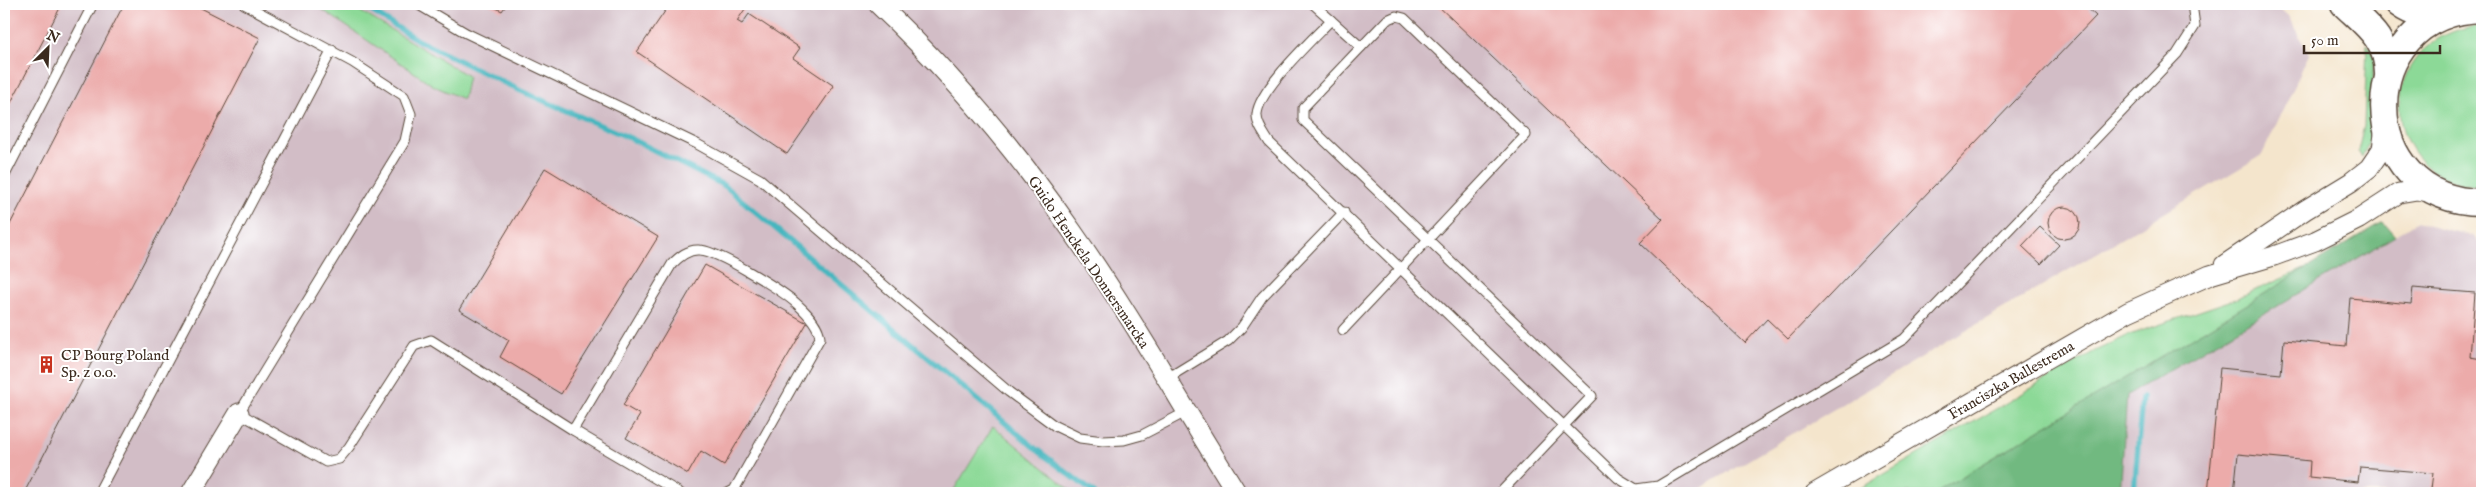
<svg xmlns="http://www.w3.org/2000/svg" width="2486" height="497" viewBox="0 0 2486 497" font-family="'IM FELL English',serif">
	<style>
		.industrial { fill: #d2bdc6 }
		.green { fill: #8cd997; stroke: #64825a }
		.forest { fill: #71b980; stroke: #56724f }
		.lines { fill: none; stroke-linecap: round; stroke-linejoin: round }
		.stream { stroke: #47b6bf; stroke-width: 5.5 }
		.building { fill: #ecabaa }
		.lane-casing { stroke: #574638; stroke-width: 11 }
		.street-casing { stroke: #574638; stroke-width: 21 }
		.secondary-casing { stroke: #574638; stroke-width: 29 }
		.lane { stroke: #fff; stroke-width: 9 }
		.street { stroke: #fff; stroke-width: 19 }
		.secondary { stroke: #fff; stroke-width: 26 }
		.labels { text-anchor: middle; stroke-width: 4; stroke-linejoin: round; paint-order: stroke }
		.street-label { font-size: 15px; fill: #3b2a1e; stroke: #fff }
		.poi-label { font-size: 15px; fill: #3b2a1e; stroke: #fff; text-anchor: start }
	</style>
	<rect width="100%" height="100%" fill="#fff"/>
	<filter id="ink" filterUnits="userSpaceOnUse"><feTurbulence type="fractalNoise" baseFrequency=".02" numOctaves="2"/><feDisplacementMap in="SourceGraphic" scale="10" xChannelSelector="R" yChannelSelector="G"/><feConvolveMatrix kernelMatrix="1 2 1 2 8 2 1 2 1" color-interpolation-filters="sRGB"/></filter>
	<filter id="wash" filterUnits="userSpaceOnUse"><feTurbulence type="fractalNoise" baseFrequency=".0096" numOctaves="4" result="noise"/><feDisplacementMap in="SourceGraphic" scale="20" xChannelSelector="R" yChannelSelector="G"/><feGaussianBlur stdDeviation="1.12" result="paint"/><feColorMatrix in="noise" values="0 0 0 0 0 0 0 0 0 0 0 0 0 0 0 0 0 1.4 0 .05"/><feComposite in="paint" operator="in"/></filter>
	<g filter="url(#wash)">
		<rect width="100%" height="100%" fill="#f4e5cc"/>
		<g class="industrial">
			<path d="M4,4H2275L2288,16L2309,54L2262,155L1693,493H4Z"/>
			<path d="M2416,222L2473,236L2482,246V493H2120L2127,395L2395,236Z"/>
		</g>
		<g class="green">
			<path d="M314,4H348L468,76L463,99L434,86Z"/>
			<path d="M2482,25V186C2377,184 2367,37 2482,25Z"/>
			<path d="M2367,43C2378,61 2373,76 2371,96C2369,125 2376,129 2362,158L2358,151L2364,126Z"/>
			<path d="M2311,266L1935,493H1852L2095,351L2129,335L2235,299Z"/>
			<path d="M993,426L1074,493H952Z"/>
		</g>
		<path class="forest" d="M2383,222L2395,236L2127,395L2120,493H1935Z"/>
		<g class="lines">
			<g class="stream">
				<path d="M360,4L419,41L521,91L630,138L725,186L1036,449L1094,493"/>
				<path d="M2134,493L2142,398"/>
			</g>
		</g>
		<g id="blocks">
			<g class="building">
				<path d="M4,4H62L4,116Z"/>
				<path d="M124,4H193L260,38L24,493H4V236Z"/>
				<path d="M488,4H507L502,11Z"/>
				<path d="M670,4H745L747,6L737,21L742,24L749,14L800,48L793,58L834,86L787,154L637,52Z"/>
				<path d="M1436,4H2083L2096,16L1788,339L1767,319L1745,343L1640,243L1663,219Z"/>
				<path d="M545,168L658,237L561,394L500,357L509,340L459,310Z"/>
				<circle cx="2064" cy="223" r="16"/>
				<path d="M2040,227L2059,245L2041,264L2022,246Z"/>
				<path d="M705,265L807,323L724,465L701,451L688,474L626,438L640,415L623,405Z"/>
				<path d="M2413,288L2475,293L2470,357L2482,359V493L2431,489L2433,473L2360,467L2358,482L2309,477L2310,461L2238,454L2234,493H2208L2220,368L2281,374L2284,340L2346,346L2350,298L2411,304Z"/>
			</g>
		</g>
	</g>
	<g filter="url(#ink)">
		<use href="#blocks" fill-opacity="0" stroke="#574638" stroke-width="1"/>
		<g class="lines">
			<defs>
				<g id="lane">
					<path d="M244,4L352,62L404,96L411,114L405,141L239,413L326,462L339,459L349,447L414,346L431,340L573,430L680,493"/>
					<path d="M417,4L466,33L697,144L760,179L1009,392L1055,426L1080,438L1103,441L1124,440L1142,435L1186,412"/>
					<path d="M1313,4L1331,20C1312,40 1259,89 1257,114C1256,124 1264,134 1269,142L1618,478L1636,489L1658,486L1904,339L2177,54L2195,26L2192,4"/>
					<path d="M1331,20L1361,47"/>
					<path d="M4,177L93,4"/>
					<path d="M1343,330C1404,265 1465,200 1526,135L1404,18L1396,16L1387,20L1303,108V120L1592,396L1500,493"/>
					<path d="M1166,379L1228,341L1242,327L1262,297L1344,212"/>
					<path d="M573,430L672,264C679,257 688,249 699,250C717,250 783,291 797,304C807,313 819,325 820,338L734,490L728,493"/>
					<path d="M98,493L332,50"/>
				</g>
				<g id="street">
					<path d="M878,4C951,73 1015,149 1072,231C1131,315 1182,406 1237,493"/>
					<path d="M2224,265L2305,210L2351,182L2369,168L2382,149L2385,127"/>
					<path d="M191,493L239,413"/>
					<path d="M1815,493L2128,312L2210,275L2274,256L2315,241L2359,219L2399,193L2417,190L2436,193"/>
				</g>
				<g id="secondary">
					<path d="M2344,4C2367,26 2387,39 2388,73"/>
					<path d="M2399,4C2414,15 2428,17 2446,15"/>
					<path d="M2482,9C2350,12 2353,202 2482,202"/>
				</g>
			</defs>
			<use href="#lane" class="lane-casing"/>
			<use href="#street" class="street-casing"/>
			<use href="#secondary" class="secondary-casing"/>
			<use href="#lane" class="lane"/>
			<use href="#street" class="street"/>
			<use href="#secondary" class="secondary"/>
		</g>
	</g>
	<defs>
		<symbol id="building-bare" viewBox="-9 -9 18 18"><path d="M-4-6H4V6H1V3H-1V6H-4ZM-2.5-4.3h1.7v1.8h-1.7ZM.8-4.3h1.7v1.8H.8ZM-2.5-1h1.7V.8h-1.7ZM.8-1h1.7V.8H.8Z" fill="#c8321e" stroke="#fff" stroke-width="2.5" paint-order="stroke"/></symbol>
	</defs>
	<g fill-rule="evenodd">
		<use href="#building-bare" x="34" y="352" width="25" height="25"/>
	</g>
	<g class="labels">
		<g class="street-label">
			<text transform="translate(1089 262) rotate(56)" y="5">Guido Henckela Donnersmarcka</text>
			<text transform="translate(2011 380) rotate(-30)" y="5">Franciszka Ballestrema</text>
		</g>
		<g class="poi-label">
			<text x="61" y="360">CP Bourg Poland<tspan x="61" dy="17">Sp. z o.o.</tspan></text>
		</g>
	</g>
	<rect width="2486" height="497" fill="none" stroke="#fff" stroke-width="20"/>
	<g transform="translate(48 48) rotate(24)" stroke="#ffffff" stroke-width="4" paint-order="stroke">
	<path d="M0-4L9 19L0 12L-9 19Z" fill="#3b2a1e"/>
	<text y="-8" font-size="14" font-weight="bold" text-anchor="middle" fill="#3b2a1e">N</text>
	</g>
	<path d="M2304 45v8h136v-8" fill="none" stroke="#3b2a1e" stroke-width="2.5"/>
	<text x="2311" y="45" font-size="15" fill="#3b2a1e" stroke="#ffffff" stroke-width="4" paint-order="stroke">50 m</text>
</svg>
